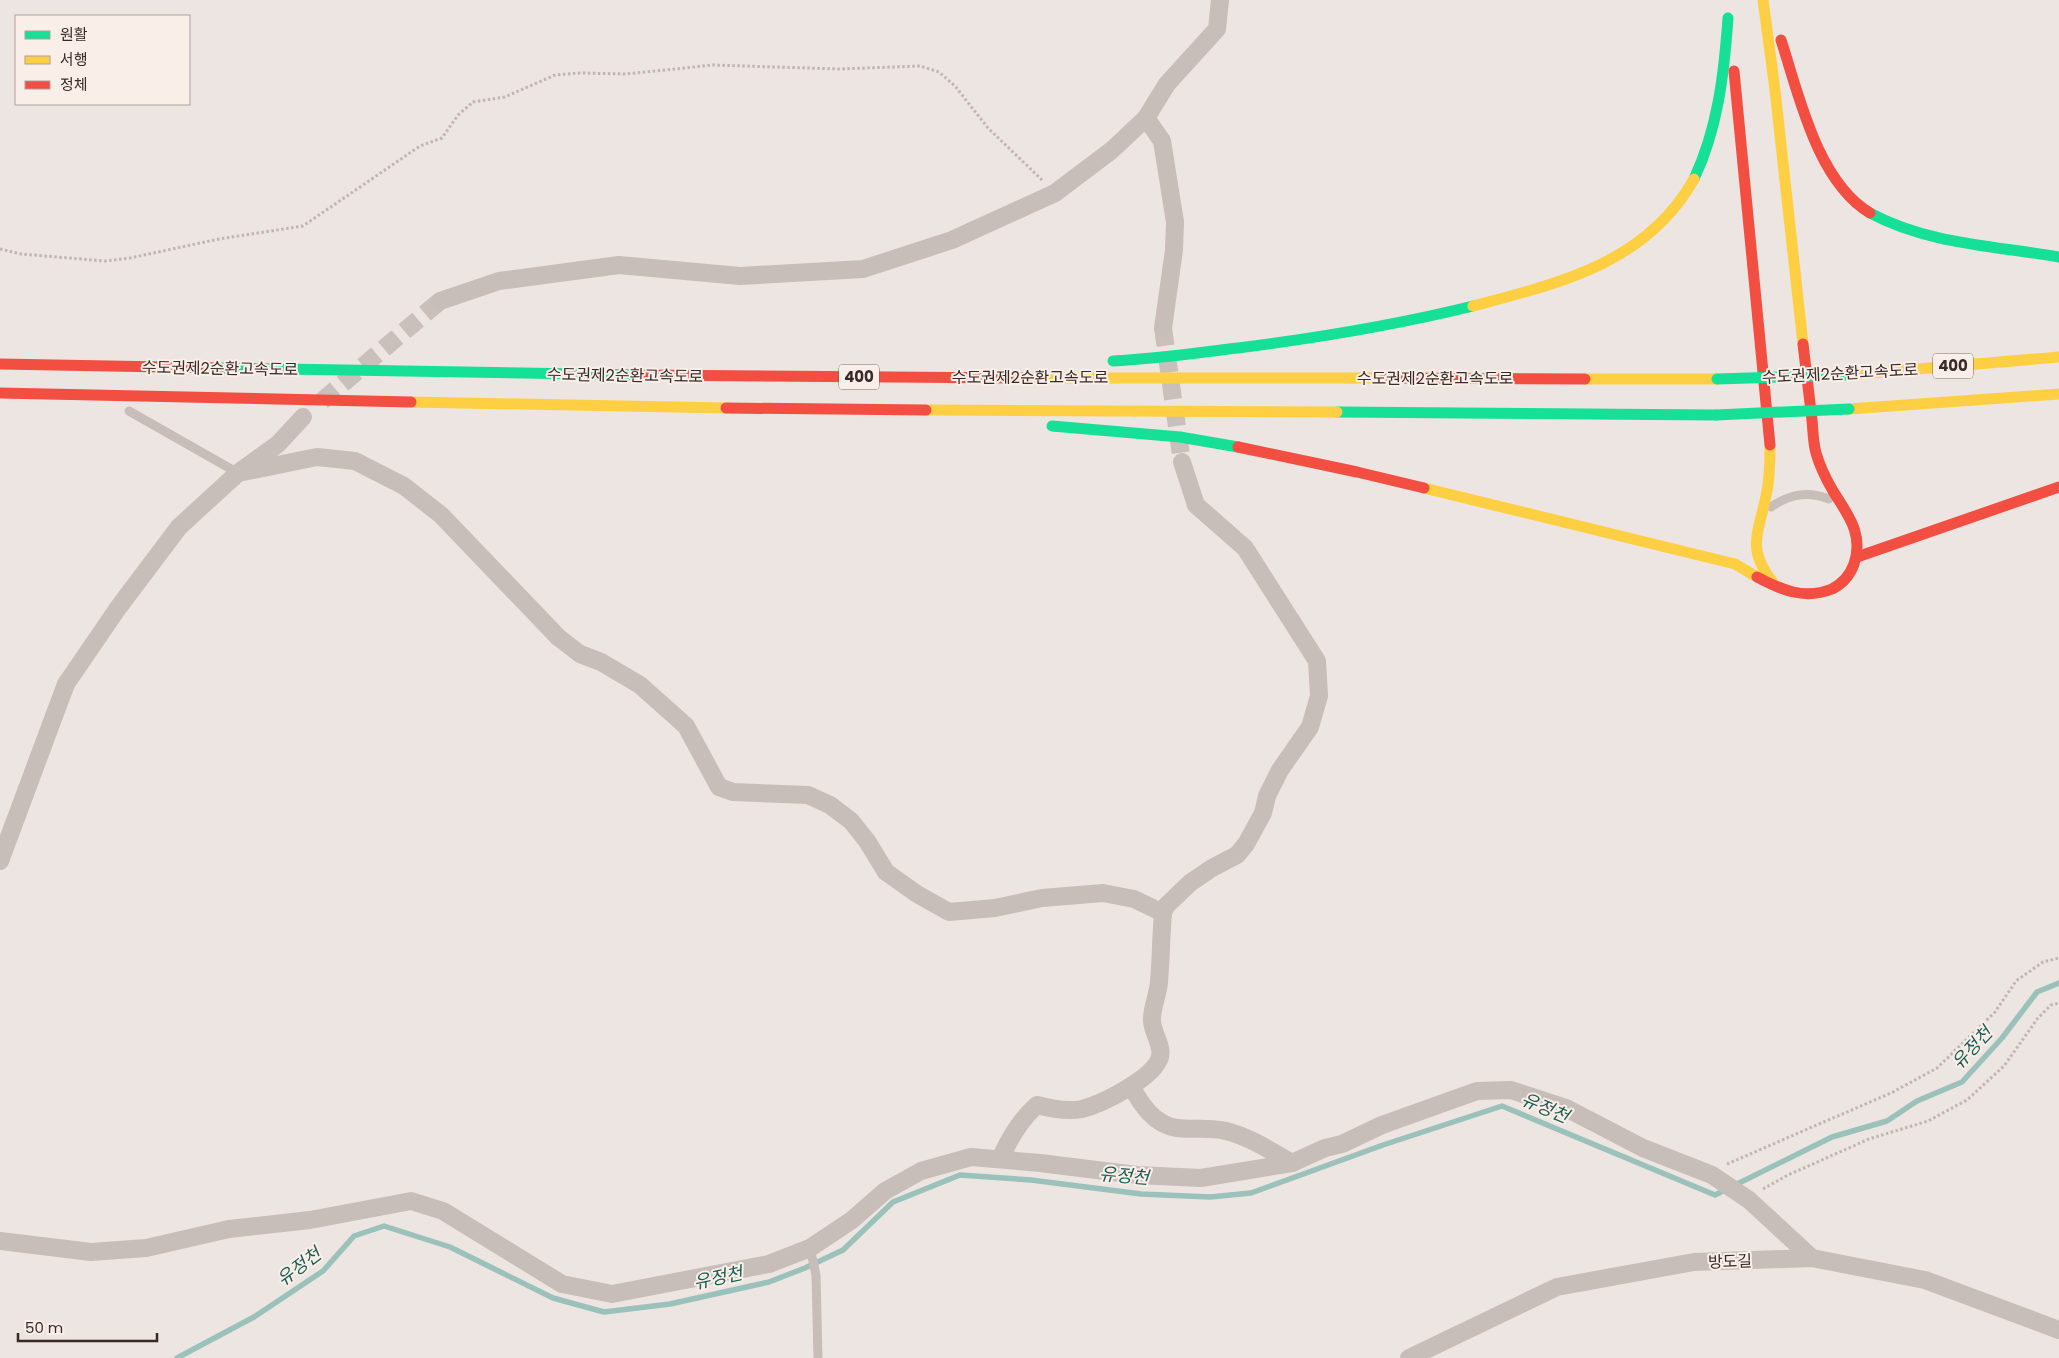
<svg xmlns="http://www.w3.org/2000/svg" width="2059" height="1358" viewBox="0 0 2059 1358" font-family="Poppins,'Noto Sans KR',sans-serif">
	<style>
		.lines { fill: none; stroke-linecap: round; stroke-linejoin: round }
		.stream { stroke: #9bc1bb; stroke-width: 5.5 }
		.street-tunnel { stroke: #c9c0bc; stroke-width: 18; stroke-dasharray: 18 9; stroke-linecap: butt }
		.path { stroke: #bfb6b2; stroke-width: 3; stroke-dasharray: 2.5 2.5; stroke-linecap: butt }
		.lane { stroke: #c7bdb9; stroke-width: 9 }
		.street { stroke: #c7bdb9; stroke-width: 18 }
		.fast { stroke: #16e098; stroke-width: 11 }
		.slow { stroke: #ffcf43; stroke-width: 11 }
		.jam { stroke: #f24e42; stroke-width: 11 }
		.fast-bridge { stroke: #16e098; stroke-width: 11 }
		.labels { text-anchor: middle; stroke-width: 4; stroke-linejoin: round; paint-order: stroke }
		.shield { fill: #faefe8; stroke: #726561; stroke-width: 1 }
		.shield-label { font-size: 15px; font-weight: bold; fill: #382a27 }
		.street-label { font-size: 16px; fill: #382a27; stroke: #faefe8 }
		.water-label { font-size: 18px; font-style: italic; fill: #1b5c55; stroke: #faefe8 }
	</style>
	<rect width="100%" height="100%" fill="#ede5e1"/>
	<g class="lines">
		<path class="stream" d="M177,1358L254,1317L323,1271L354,1236L384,1226L450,1247L553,1298L604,1312L670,1304L769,1282L805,1268L843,1250L893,1202L960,1175L1031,1180L1141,1194L1210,1197L1251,1193L1383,1145L1502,1106L1715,1195L1832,1137L1887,1121L1917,1101L1962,1082L2002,1038L2037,992L2059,983"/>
		<g class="street-tunnel">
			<path d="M1163,328L1182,462"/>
			<path d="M322,401L440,301"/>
		</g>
		<g class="path">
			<path d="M0,249L21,254L105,261L130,258L219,239L303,226L420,146L442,138L458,115L473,102L505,97L555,75L580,73L626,74L713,65L839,69L920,66L939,72L955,86L988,128L1042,180"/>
			<path d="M1727,1164L1893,1092L1937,1068L1995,1012L2016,981L2043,962L2059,958"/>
			<path d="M1763,1189L1788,1175L1869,1139L1928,1121L1967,1100L2004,1066L2038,1018L2051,1005L2059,1003"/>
		</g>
		<g class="lane">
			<path d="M129,411L238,473"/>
			<path d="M1771,507C1790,494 1807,491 1829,499"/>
			<path d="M810,1248L816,1275L818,1358"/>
		</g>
		<g class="street">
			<path d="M1146,118L1162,141L1175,222L1174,250L1163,328"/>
			<path d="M440,301L499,281L619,265L740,276L863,269L952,240L1055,193L1112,150L1146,118L1167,84L1217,29L1220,0"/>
			<path d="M238,473L317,457L355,461L404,486L441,515L558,637L580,654L601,662L640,685L686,726L719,787L733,792L808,795L830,805L851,821L867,841L886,872L917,894L949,912L995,908L1042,898L1103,893L1134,899L1163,913"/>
			<path d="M0,861L66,684L118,608L179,527L238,473L278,444L303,417"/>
			<path d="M1131,1086C1141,1104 1154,1125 1177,1128C1193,1130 1210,1127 1226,1131C1250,1137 1271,1151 1292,1163"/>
			<path d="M1000,1159C1010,1138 1020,1120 1037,1105C1052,1109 1067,1112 1082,1109C1102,1104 1154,1078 1160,1057C1163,1044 1151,1031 1152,1019C1152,1007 1158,995 1159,982C1161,959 1161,936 1163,913L1166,906L1190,883L1212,868L1237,855L1246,844L1263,813L1267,796L1280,770L1310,727L1319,696L1317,661L1245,548L1196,505L1182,462"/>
			<path d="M0,1241L91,1252L146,1248L229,1229L310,1220L411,1201L443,1211L562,1284L612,1294L769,1264L810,1248L852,1220L885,1191L921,1171L971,1157L1040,1163L1137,1175L1201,1178L1292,1163L1325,1148L1342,1144L1382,1125L1477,1091L1511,1090L1566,1108L1643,1148L1712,1175L1749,1200L1812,1258"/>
			<path d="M1409,1358L1557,1287L1694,1262L1812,1258L1925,1280L2059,1330"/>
		</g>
		<g class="fast">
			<path d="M1694,179C1718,128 1724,74 1728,18"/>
			<path d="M1870,213C1927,244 1996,246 2059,257"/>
			<path d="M1113,361C1155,359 1196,353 1238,348C1317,338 1396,325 1473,306"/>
			<path d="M219,368L640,375"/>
			<path d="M1337,412L1716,415"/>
			<path d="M1052,426L1180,437L1238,447"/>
		</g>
		<g class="slow">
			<path d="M1763,0L1775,90L1803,344"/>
			<path d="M1473,306C1560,283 1647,263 1694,179"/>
			<path d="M1847,375L2059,357"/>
			<path d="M1027,378H1385"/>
			<path d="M1585,379H1717"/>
			<path d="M411,402L726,408"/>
			<path d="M1849,409L2059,394"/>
			<path d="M926,410L1337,412"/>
			<path d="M1770,445C1770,462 1770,479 1766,496C1758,535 1746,549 1774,584"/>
			<path d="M1424,488L1735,564L1757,577"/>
		</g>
		<g class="jam">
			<path d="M1781,40C1799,95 1817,181 1870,213"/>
			<path d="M1734,71L1770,445"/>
			<path d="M0,364L219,368"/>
			<path d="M640,375L1027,378"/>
			<path d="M1385,378L1585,379"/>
			<path d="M0,393L411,402"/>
			<path d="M726,408L926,410"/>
			<path d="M1238,447L1357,472L1424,488"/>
			<path d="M1857,557L2059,487"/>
			<path d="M1757,577C1781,590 1805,600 1832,589C1842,584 1850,575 1854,564C1864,534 1848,515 1833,491C1826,479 1820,467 1816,453C1813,443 1813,430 1812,420C1809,394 1806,369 1803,344"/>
		</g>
		<g class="fast-bridge">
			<path d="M1717,379L1847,375"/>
			<path d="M1716,415L1849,409"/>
		</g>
	</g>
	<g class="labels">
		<g class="shield">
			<rect x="1933" y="353.5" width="40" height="25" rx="4"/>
			<rect x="839" y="364.5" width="40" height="25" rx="4"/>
		</g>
		<g class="shield-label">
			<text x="1953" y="371">400</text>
			<text x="859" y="382">400</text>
		</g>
		<g class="street-label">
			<text transform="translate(220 368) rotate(1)" y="6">수도권제2순환고속도로</text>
			<text transform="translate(1840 373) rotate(-3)" y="6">수도권제2순환고속도로</text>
			<text transform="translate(625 375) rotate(1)" y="6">수도권제2순환고속도로</text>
			<text x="1030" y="383">수도권제2순환고속도로</text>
			<text x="1435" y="384">수도권제2순환고속도로</text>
			<text transform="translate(1730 1261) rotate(-2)" y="6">방도길</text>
		</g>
		<g class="water-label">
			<text transform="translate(1972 1048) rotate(-47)" y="6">유정천</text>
			<text transform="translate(1545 1108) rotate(23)" y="6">유정천</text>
			<text transform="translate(1124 1176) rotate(5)" y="6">유정천</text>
			<text transform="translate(299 1267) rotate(-37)" y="6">유정천</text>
			<text transform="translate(718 1278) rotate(-12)" y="6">유정천</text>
		</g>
	</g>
	<rect x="15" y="15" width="175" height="90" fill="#faefe8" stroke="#aca09b"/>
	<rect x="25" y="31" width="25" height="8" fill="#16e098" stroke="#aca09b"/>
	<text x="60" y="40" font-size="15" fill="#382a27">원활</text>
	<rect x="25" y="56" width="25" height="8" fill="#ffcf43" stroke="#aca09b"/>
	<text x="60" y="65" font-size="15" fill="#382a27">서행</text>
	<rect x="25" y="81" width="25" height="8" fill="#f24e42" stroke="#aca09b"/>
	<text x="60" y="90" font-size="15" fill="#382a27">정체</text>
	<path d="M18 1333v8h139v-8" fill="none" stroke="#382a27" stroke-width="2.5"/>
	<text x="25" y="1333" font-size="15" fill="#382a27" stroke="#faefe8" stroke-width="4" paint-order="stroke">50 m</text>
</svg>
